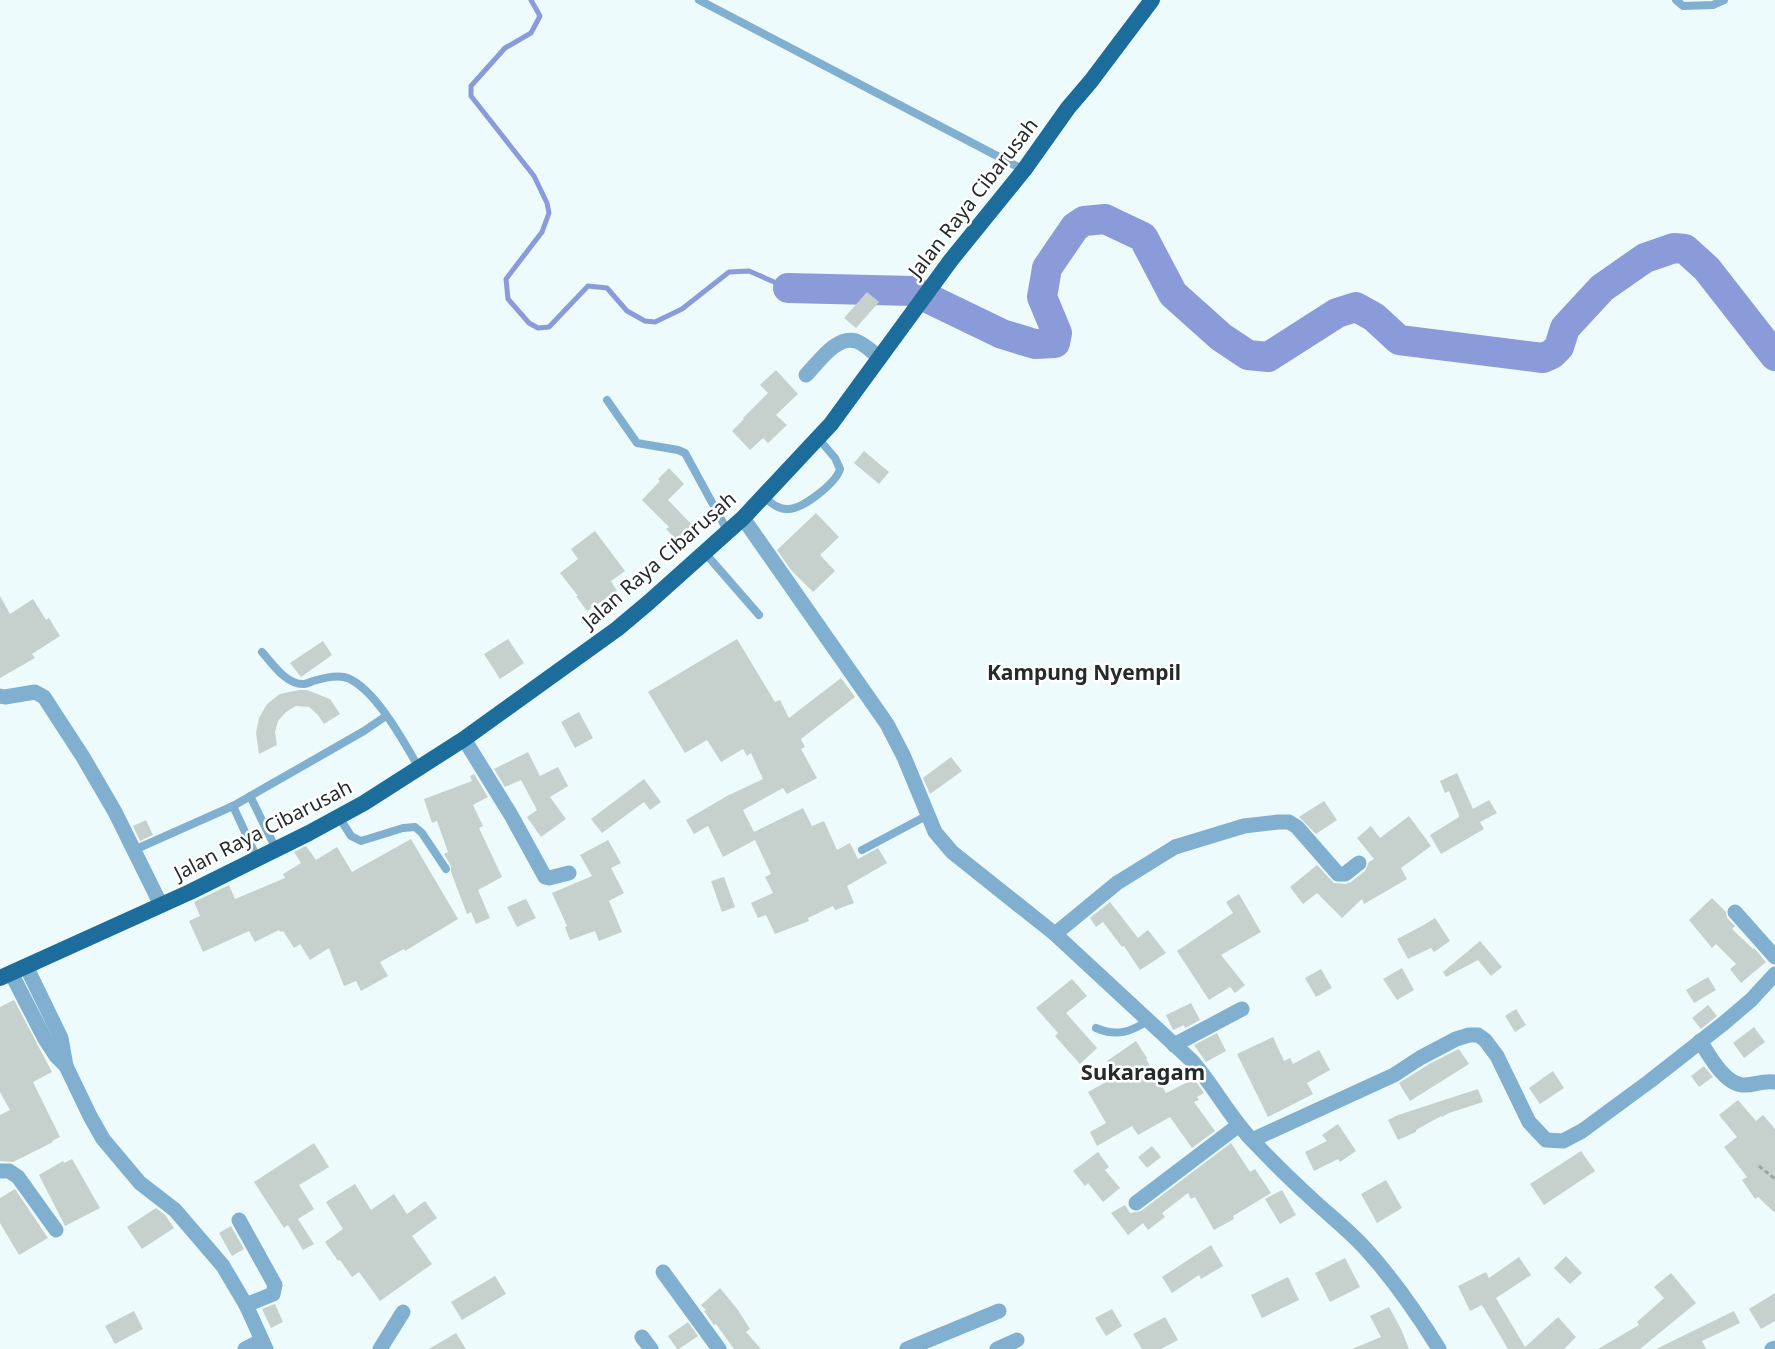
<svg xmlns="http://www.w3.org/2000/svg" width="1775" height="1349" viewBox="0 0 1775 1349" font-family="'Noto Sans',sans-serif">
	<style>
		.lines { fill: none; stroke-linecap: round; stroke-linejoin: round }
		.stream { stroke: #8b9bd9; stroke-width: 5 }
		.river { stroke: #8b9bd9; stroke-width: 30 }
		.building { fill: #c6d1ce }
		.path { stroke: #9ba5a5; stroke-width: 3; stroke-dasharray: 4.5 3; stroke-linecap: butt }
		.service { stroke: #80afcf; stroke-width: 8 }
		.minor { stroke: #80afcf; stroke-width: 15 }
		.primary { stroke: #1d6d9c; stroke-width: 16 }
		.labels { text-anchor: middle; stroke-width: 5; stroke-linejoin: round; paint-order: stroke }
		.street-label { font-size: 20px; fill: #252a2a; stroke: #fff }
		.neighbourhood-label { font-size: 21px; font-weight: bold; fill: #252a2a; stroke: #fff }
		.quarter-label { font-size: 22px; font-weight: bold; fill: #252a2a; stroke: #fff }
	</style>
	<rect width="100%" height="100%" fill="#eefbfc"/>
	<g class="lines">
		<path class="stream" d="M531,0L540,16L531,33L505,48L471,86V96L534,176L547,203L549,213L542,232L506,279L508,299L529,323L538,328L549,327L588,286L607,288L627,311L645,321L655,322L682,309L729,272L749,271L788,288"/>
		<path class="river" d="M788,288L913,291L1002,334L1035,344L1055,343L1057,333L1042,297L1047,268L1075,227L1084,221L1105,219L1143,237L1173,294L1221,337L1248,355L1268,357L1337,313L1356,307L1374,317L1399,340L1543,358L1552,354L1559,347L1565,328L1602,288L1645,258L1674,248L1685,249L1707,269L1775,356"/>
	</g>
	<g class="building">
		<path d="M867,292L879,302L856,328L844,318Z"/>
		<path d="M776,370L798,394L776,415L787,425L768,443L763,438L750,450L732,431L744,419L743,418L768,393L760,385Z"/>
		<path d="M864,451L889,472L879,484L854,463Z"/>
		<path d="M669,468L684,484L668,500L695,528L680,543L666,529L669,527L642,500L660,481L658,479Z"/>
		<path d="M816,513L839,537L820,555L835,571L813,592L791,570L777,550Z"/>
		<path d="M595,531L625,571L611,581L617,591L587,611L576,596H578L560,573L578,559L571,549Z"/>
		<path d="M0,596L10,614L33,599L46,620L49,618L60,636L32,654L35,658L0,678Z"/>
		<path d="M508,639L524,663L500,679L484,654Z"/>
		<path d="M737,639L775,702L780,700L789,718L841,678L855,697L801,739L805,747L801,749L817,778L787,794L783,788L743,810L754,832L803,808L812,826L824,821L837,850L850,843L858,859L878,848L887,863L847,886L854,903L835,910L833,906L808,918L809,921L775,934L766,915L758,918L751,903L773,893L765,877L771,874L755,840L723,857L708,826L694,834L686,820L727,796L763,779L751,753L747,756L743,749L721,762L707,740L685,753L648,692Z"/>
		<path d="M323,641L332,655L301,677L290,663Z"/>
		<path d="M299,690H307L330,699L340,714L324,724L318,715L309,707L296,706L286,712L278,721L275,732L277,745L259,754L256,733L259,718L267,704L280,694Z"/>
		<path d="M579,712L593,738L575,748L561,722Z"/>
		<path d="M528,752L540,776L558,767L568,786L550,797L566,819L541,837L527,817L537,810L521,780L505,787L494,769Z"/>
		<path d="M951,757L962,771L930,794L923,778Z"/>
		<path d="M1457,773L1473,809L1489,800L1497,813L1480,822L1484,829L1441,854L1430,835L1459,817V815L1449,791L1445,793L1440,781Z"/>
		<path d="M474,774L488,797L473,805L483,826L479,828L502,877L478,890L490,918L476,924L471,912L467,914L451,872V866L444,854L448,852L437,821L432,823L424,799L472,781L470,776Z"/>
		<path d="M644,779L661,802L650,810L644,802L602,833L591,819Z"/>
		<path d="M1324,801L1337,820L1316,834L1299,817Z"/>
		<path d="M1409,816L1431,846L1401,868L1407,879L1364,904L1362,899L1342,918L1317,893L1303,904L1290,887L1317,865L1334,883L1345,884L1351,882L1365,871L1369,862L1374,859L1357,838L1371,826L1380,838Z"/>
		<path d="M146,820L153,835L140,841L133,826Z"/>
		<path d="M411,839L458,919L405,951L404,949L380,962L388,976L361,991L356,981L344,986L329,948L310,960L300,944L294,948L283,931L280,932L279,930L255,942L249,931L203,952L189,921L200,916L194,902L229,885L235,899L285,878L283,874L301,863L294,852L306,846L316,860L337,847L352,872Z"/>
		<path d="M608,840L621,863L611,868L624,893L609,901L622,932L599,941L595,931L570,940L565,927L567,926L552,893L592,876L580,855Z"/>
		<path d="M724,877L735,907L722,912L711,881Z"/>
		<path d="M1239,894L1261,932L1221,955L1245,985L1235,993L1230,987L1209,1000L1177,951L1233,913L1226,902Z"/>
		<path d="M1712,898L1726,912L1727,918L1735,926L1732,929L1753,949L1754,948L1766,962L1741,983L1730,969L1736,964L1716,944L1712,948L1689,920Z"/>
		<path d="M526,899L536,918L517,927L507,907Z"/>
		<path d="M1110,902L1138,938L1148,930L1166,953L1140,970L1124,946L1122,947L1103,922L1096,927L1090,918Z"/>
		<path d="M1435,918L1450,941L1434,952L1431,948L1408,959L1397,939L1422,926Z"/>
		<path d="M1480,941L1502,967L1491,976L1478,960L1446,977L1443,972Z"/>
		<path d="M1402,968L1414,990L1397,1000L1383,979Z"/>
		<path d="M1321,969L1332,988L1316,997L1305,978Z"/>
		<path d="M1708,977L1716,990L1694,1003L1686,990Z"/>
		<path d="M1072,979L1087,996L1066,1013L1097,1048L1080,1064L1055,1036L1058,1033L1036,1008Z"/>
		<path d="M14,1000L52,1072L33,1082L60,1137L52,1141L53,1142L13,1162L0,1161V1115L10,1110L0,1092V1007Z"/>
		<path d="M1191,1003L1200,1020L1185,1028L1184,1025L1173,1030L1166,1015Z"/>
		<path d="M1708,1005L1717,1016L1701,1029L1692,1018Z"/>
		<path d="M1516,1009L1526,1025L1515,1032L1505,1016Z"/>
		<path d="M1754,1027L1765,1042L1744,1058L1733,1043Z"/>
		<path d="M1217,1033L1226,1051L1206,1062L1194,1045Z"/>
		<path d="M1273,1037L1284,1061L1290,1058L1293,1064L1319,1050L1330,1070L1307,1083L1313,1094L1268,1117L1237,1054Z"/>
		<path d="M1136,1041L1147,1058L1146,1059L1166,1093L1194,1079L1204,1093L1197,1097L1199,1100L1194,1102L1215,1131L1192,1148L1170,1117L1138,1135L1132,1126L1097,1146L1090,1132L1106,1123L1088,1092L1117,1076L1107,1061Z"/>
		<path d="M1459,1049L1469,1064L1410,1101L1399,1083L1431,1063Z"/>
		<path d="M1704,1066L1713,1077L1699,1087L1691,1076Z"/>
		<path d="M1553,1071L1564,1088L1540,1104L1529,1088Z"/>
		<path d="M1478,1089L1483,1102L1449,1113L1442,1117L1441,1116L1416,1130V1132L1398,1140L1388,1120L1398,1115Z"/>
		<path d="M1738,1100L1756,1121L1763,1115L1775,1129V1213L1758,1197L1755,1199L1742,1180L1747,1177L1724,1147L1737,1137L1719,1115Z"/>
		<path d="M1338,1124L1356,1151L1340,1162L1338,1159L1314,1171L1305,1152L1327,1141L1322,1135Z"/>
		<path d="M314,1143L329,1167L299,1185L314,1209L298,1219L314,1244L303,1250L288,1225L284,1228L254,1182Z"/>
		<path d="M1231,1143L1250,1172L1255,1169L1271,1193L1233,1216L1234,1219L1214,1230L1195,1197L1191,1199L1188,1193L1162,1213L1165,1217L1148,1230L1143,1223L1128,1235L1111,1213L1125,1205L1130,1213L1141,1211Z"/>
		<path d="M1152,1146L1161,1157L1147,1168L1138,1157Z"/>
		<path d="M1581,1151L1595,1171L1544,1205L1530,1184Z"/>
		<path d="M1098,1152L1109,1167L1105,1170L1120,1188L1103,1202L1088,1183L1085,1186L1073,1171Z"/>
		<path d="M72,1159L100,1208L65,1226L39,1175L63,1161L64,1163Z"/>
		<path d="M1386,1180L1402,1208L1377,1223L1361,1194Z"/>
		<path d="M355,1184L371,1210L394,1194L407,1214L425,1201L437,1218L412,1236L432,1264L380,1301L359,1272L352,1277L340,1260L338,1261L325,1242L343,1229L326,1202Z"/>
		<path d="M15,1189L48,1238L19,1255L0,1223V1198Z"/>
		<path d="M1282,1190L1296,1215L1280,1224L1265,1199Z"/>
		<path d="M156,1208L165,1215L174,1228L142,1249L127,1227Z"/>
		<path d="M231,1226L244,1249L232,1256L219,1233Z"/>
		<path d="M1211,1245L1223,1266L1201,1279L1199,1275L1172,1293L1162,1277Z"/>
		<path d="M1566,1256L1582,1273L1570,1284L1554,1268Z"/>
		<path d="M1519,1257L1531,1275L1496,1298L1525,1347L1558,1317L1576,1337L1564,1349H1508L1482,1305L1470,1311L1458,1286L1486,1272L1489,1278Z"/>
		<path d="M1345,1258L1360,1287L1330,1302L1315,1273Z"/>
		<path d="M1671,1273L1696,1303L1640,1349H1598L1639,1325L1637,1322L1664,1298L1654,1287Z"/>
		<path d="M495,1276L506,1294L462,1320L451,1302Z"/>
		<path d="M1288,1277L1299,1300L1262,1318L1251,1295Z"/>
		<path d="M720,1288L738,1310L750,1329L746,1332L761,1349H734L716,1324L714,1325L704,1311L706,1310L701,1305Z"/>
		<path d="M1775,1293V1321L1761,1329L1749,1309Z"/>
		<path d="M275,1304L283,1322L271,1328L262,1309Z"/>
		<path d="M1389,1307L1401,1329L1409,1349H1352L1381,1337L1370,1316Z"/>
		<path d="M1112,1309L1122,1326L1106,1336L1095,1318Z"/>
		<path d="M134,1311L143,1329L115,1344L105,1326Z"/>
		<path d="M1734,1311L1740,1323L1702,1341L1706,1349H1656Z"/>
		<path d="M1165,1317L1178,1340L1161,1349H1142L1133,1334Z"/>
		<path d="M688,1322L698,1336L679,1349H677L668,1336Z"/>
		<path d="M456,1333L466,1349H429Z"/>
	</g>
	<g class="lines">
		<path class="path" d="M1759,1166L1775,1179"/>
		<g class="service">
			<path d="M699,0L1024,170"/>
			<path d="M1676,0L1683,6L1713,5L1724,0"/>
			<path d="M607,400L637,443L678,450L685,453L727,530"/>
			<path d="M763,497C771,502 778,510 788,509C803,509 836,483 840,469L835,458L818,438"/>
			<path d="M705,553L759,615"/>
			<path d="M262,652C272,663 286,685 304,684C307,684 310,682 313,681C323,678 334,675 344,677C373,684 405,744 419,768"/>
			<path d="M250,796L276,849"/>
			<path d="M233,806L257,858"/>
			<path d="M339,817L351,836L361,841L403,828L415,827L422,833L446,869"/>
			<path d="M134,850L233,806L364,731L386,716"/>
			<path d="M862,850L928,815"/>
			<path d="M1096,1028C1117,1037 1131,1032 1149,1020"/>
		</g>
		<g class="minor">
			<path d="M806,375C818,363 836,335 856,341C865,344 872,352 880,358"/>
			<path d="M743,518L887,724L904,757L935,832L952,852L1055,934L1192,1061C1213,1085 1228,1114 1250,1138C1270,1159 1291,1180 1312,1199C1329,1215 1347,1229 1363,1246C1390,1275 1418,1315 1439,1349"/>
			<path d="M0,696L5,697L35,692L44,697L83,757L115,812L161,905"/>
			<path d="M464,739L511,815L545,877L549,878L569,873"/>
			<path d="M1735,912L1775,957"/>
			<path d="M1055,934L1117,883L1175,847L1244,826L1278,822H1289L1297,827L1338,874H1345L1359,863"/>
			<path d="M26,966L61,1038L66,1066"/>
			<path d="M11,973L45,1039L56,1056L66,1066L90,1116L103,1139L140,1183L175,1210L223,1266L246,1305L266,1349"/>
			<path d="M1700,1041C1709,1055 1724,1083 1742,1085C1755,1086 1760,1080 1775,1082"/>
			<path d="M1174,1045L1242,1009"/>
			<path d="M1252,1140L1394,1075L1420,1058L1456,1039L1469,1035H1478L1485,1040L1497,1056L1529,1122L1546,1140L1563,1141L1582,1131L1650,1081L1724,1023L1751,1000L1775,974"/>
			<path d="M0,1171H9L18,1177L56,1230"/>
			<path d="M1136,1203L1239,1125"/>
			<path d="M239,1220L275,1285L273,1294L246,1305"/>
			<path d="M663,1272L719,1349"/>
			<path d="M642,1337L651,1349"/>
			<path d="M245,1349L261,1341"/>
			<path d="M380,1349L403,1312"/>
			<path d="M907,1349L999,1311"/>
			<path d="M997,1349L1017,1340"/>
			<path d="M1772,1349L1775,1348"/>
		</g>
		<path class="primary" d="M0,978L190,892L309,833L364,803L464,739L617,629L648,603L743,518L831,424L951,260L1024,170L1068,108L1091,81L1152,0"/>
	</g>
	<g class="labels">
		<g class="street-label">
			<text transform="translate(973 198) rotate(-52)" y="7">Jalan Raya Cibarusah</text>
			<text transform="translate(659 560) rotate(-41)" y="7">Jalan Raya Cibarusah</text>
			<text transform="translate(263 830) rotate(-27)" y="7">Jalan Raya Cibarusah</text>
		</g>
		<g class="neighbourhood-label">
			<text x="1084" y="680">Kampung Nyempil</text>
		</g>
		<g class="quarter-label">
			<text x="1143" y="1080">Sukaragam</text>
		</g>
	</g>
</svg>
